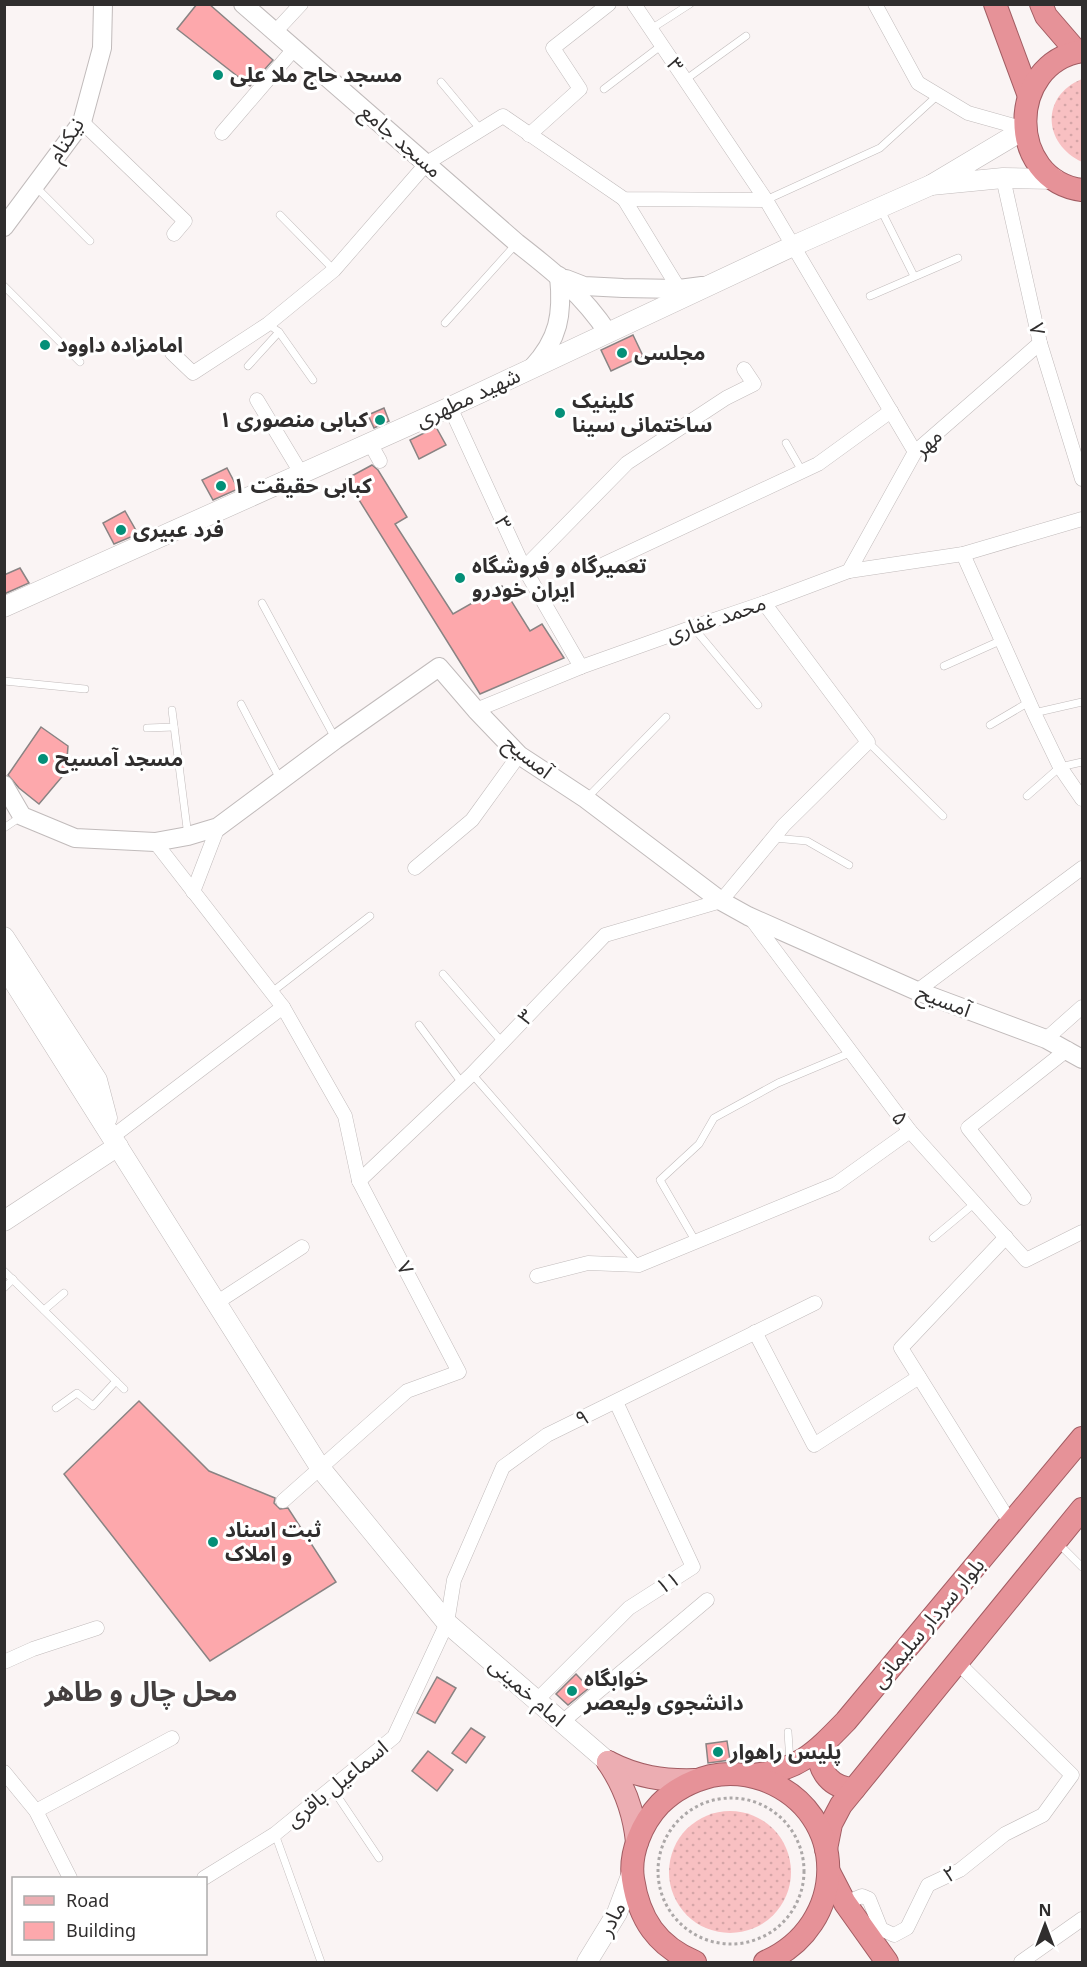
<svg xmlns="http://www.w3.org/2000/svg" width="1087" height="1967" viewBox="0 0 1087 1967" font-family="'Noto Sans','Noto Sans Arabic',sans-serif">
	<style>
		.grass { fill: url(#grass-dots) }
		.building { fill: #fda8ac; stroke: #898383; stroke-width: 1.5 }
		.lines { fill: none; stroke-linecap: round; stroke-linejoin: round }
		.service-casing { stroke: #c1bbbb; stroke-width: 8 }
		.minor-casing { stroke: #c1bbbb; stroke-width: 15 }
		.tertiary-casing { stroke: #c1bbbb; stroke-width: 20 }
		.secondary-casing { stroke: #c1bbbb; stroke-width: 21 }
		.primary-casing { stroke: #a25d63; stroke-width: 24 }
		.trunk-casing { stroke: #a25d63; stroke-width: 24 }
		.path { stroke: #aca8a8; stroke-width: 3; stroke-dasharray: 3 3; stroke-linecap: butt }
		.service { stroke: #fff; stroke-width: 7 }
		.minor { stroke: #fff; stroke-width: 14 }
		.tertiary { stroke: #fff; stroke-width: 18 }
		.secondary { stroke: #fff; stroke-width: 20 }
		.primary { stroke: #ecadb2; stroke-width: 22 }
		.trunk { stroke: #e69298; stroke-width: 22 }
		.poi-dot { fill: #048f78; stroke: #fff; stroke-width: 2 }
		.labels { text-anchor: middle; stroke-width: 6; stroke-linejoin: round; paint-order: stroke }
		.street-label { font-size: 21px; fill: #302e2e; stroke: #fff }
		.poi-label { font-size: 21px; font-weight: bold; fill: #302e2e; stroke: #fff; text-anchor: start }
		.district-label { font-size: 27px; font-weight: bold; fill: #443f3f; stroke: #fff }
	</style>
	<defs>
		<pattern id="grass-dots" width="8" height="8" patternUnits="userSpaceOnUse" patternTransform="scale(1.5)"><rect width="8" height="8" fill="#f8c0c2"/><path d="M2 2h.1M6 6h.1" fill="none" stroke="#d5a5a7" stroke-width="1.8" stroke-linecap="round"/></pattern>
	</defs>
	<rect width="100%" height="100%" fill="#faf4f4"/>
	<g class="grass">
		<path d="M1082,79V162C1043,144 1040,96 1082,79Z"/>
		<circle cx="730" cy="1872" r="61"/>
	</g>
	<g class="building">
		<path d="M197,4H209L273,60L250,86L177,29Z"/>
		<path d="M633,335L643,356L611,371L601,350Z"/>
		<path d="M384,408L389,421L374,428L368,415Z"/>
		<path d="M436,427L446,445L419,459L410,440Z"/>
		<path d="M372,465L378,470L407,517L395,524L453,614L502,586L530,631L542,624L564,658L480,694L346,479Z"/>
		<path d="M227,468L238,489L213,500L202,480Z"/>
		<path d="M125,511L138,534L114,544L103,523Z"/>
		<path d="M20,568L29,583L4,594V575Z"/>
		<path d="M41,727L68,746L66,772L39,804L19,788L8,775Z"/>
		<path d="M139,1401L209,1471L275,1498L274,1503L280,1509L288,1508L336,1582L210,1661L64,1474Z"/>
		<path d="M576,1674L589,1688L568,1705L556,1694Z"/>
		<path d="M437,1677L456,1688L435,1723L417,1713Z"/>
		<path d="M471,1728L485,1737L466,1763L452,1753Z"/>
		<path d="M727,1741L730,1760L708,1763L706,1744Z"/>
		<path d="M428,1751L453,1770L437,1791L412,1771Z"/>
	</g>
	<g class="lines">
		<defs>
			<g id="service">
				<path d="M651,29L690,4"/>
				<path d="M685,80L746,36"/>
				<path d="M441,82L481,130"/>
				<path d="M604,89L662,45"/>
				<path d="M35,186L90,241"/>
				<path d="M766,200L880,148L938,95"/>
				<path d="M881,210L914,276"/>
				<path d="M280,215L334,270"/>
				<path d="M4,286L80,362"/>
				<path d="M870,296L958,258"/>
				<path d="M445,323L517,243"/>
				<path d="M268,324L279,332L313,380"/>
				<path d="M248,366L279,332"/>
				<path d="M786,443L802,471"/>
				<path d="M262,603L335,738"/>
				<path d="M693,627L758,705"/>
				<path d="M944,666L1002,640"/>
				<path d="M4,681L85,689"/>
				<path d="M241,704L280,779"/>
				<path d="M172,710L188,836"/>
				<path d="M1034,713L1082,702"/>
				<path d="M990,725L1029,702"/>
				<path d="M147,728L174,727"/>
				<path d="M868,742L943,816"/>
				<path d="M1027,796L1060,767L1082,762"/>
				<path d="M586,799L666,717"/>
				<path d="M4,828L22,816"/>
				<path d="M774,838L807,841L849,865"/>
				<path d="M443,974L502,1042"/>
				<path d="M272,992L370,916"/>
				<path d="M419,1025L462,1083"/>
				<path d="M472,1074L637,1263"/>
				<path d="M933,1238L975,1203"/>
				<path d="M696,1242L660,1180L699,1144L714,1118L778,1083L852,1052"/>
				<path d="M4,1271L124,1389"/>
				<path d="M4,1288L13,1279"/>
				<path d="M44,1310L64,1293"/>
				<path d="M56,1408L77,1393L93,1406L116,1381"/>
				<path d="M1058,1543L1082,1567"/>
				<path d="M788,1732L790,1762"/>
				<path d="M332,1788L379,1858"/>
				<path d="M275,1834L321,1962"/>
			</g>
			<g id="minor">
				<path d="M634,4L766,200L915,452"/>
				<path d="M875,4L918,83L968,113L1025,129"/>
				<path d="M275,32L301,4"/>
				<path d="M82,122L185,221L174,234"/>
				<path d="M222,133L294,49"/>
				<path d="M529,135L580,89L553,48L609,4"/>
				<path d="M1003,178L1040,343L1082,479"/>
				<path d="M624,199L679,289"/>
				<path d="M172,353L193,373L268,324L334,270L427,163L503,116L624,199L766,200"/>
				<path d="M257,400L301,473"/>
				<path d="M450,407L524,568L581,667"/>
				<path d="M370,443L380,461"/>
				<path d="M963,554L1034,713L1060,767L1082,799"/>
				<path d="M604,564L818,464L891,411"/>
				<path d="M524,568L627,463L726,398L754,384L744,369"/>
				<path d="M849,571L915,452L1040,343"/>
				<path d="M476,710L581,667L693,627L764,603L849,571L963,554L1082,519"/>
				<path d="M155,842L283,1007L345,1116L359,1181L459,1372L407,1391L283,1501"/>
				<path d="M415,868L472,820L519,755"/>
				<path d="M193,892L218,827"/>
				<path d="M750,917L910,1131L1026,1260L1082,1232"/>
				<path d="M917,991L1082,868"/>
				<path d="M1046,1039L1082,1007"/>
				<path d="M112,1137L283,1007"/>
				<path d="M359,1181L472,1074L605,935L721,901L784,825L868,742L764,603"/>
				<path d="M1024,1198L968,1128L1068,1049"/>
				<path d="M1006,1237L901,1348L1011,1524"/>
				<path d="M537,1276L588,1263L639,1265L836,1184L910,1131"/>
				<path d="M216,1303L302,1247"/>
				<path d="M755,1332L814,1445L919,1377"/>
				<path d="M4,1662L33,1649L97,1628"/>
				<path d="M537,1700L629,1608L693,1567L616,1402"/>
				<path d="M562,1722L707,1600"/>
				<path d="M4,1772L36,1811L70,1878"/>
				<path d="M36,1811L172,1738"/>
				<path d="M204,1878L275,1834L394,1737L447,1623L454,1580L503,1467L547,1435L815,1303"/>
				<path d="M845,1903L862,1896L869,1899L881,1929L894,1935L907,1928L928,1885L960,1870L1005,1834L1043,1815L1072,1775L957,1662"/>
				<path d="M1021,1962L1082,1919"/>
			</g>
			<g id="tertiary">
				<path d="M243,4L517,243C553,271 583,295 608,333"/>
				<path d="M4,227L82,122L102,48L103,4"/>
				<path d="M566,279L584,286L623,288L679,289L702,286"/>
				<path d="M532,368C559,339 563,314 559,276"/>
				<path d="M4,785L22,816L75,838L155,842L188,836L218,827L335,740L439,667L476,710L519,755L586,799L721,901L748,916L917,991L1046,1039L1082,1059"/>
			</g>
			<g id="secondary">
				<path d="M1025,129L931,185L1003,178L1055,179"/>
				<path d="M4,607L450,407L793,246L931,185"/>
				<path d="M4,937L97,1080L107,1118"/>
				<path d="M4,966L321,1469L447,1623L608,1762"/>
				<path d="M4,1221L118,1146"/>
				<path d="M587,1962L617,1913L632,1873"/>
			</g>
			<g id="primary">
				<path d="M608,1762C637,1777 663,1781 695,1780"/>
				<path d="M608,1762C625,1787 634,1812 637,1842"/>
			</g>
			<g id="trunk">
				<path d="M995,4L1029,96"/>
				<path d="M1041,4L1046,16L1077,52"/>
				<path d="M1082,51C1006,64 1007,180 1082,190"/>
				<path d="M818,1750C819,1772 831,1788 854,1789"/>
				<path d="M752,1775C798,1771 815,1753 846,1721L1082,1438"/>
				<path d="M826,1849L831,1824L841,1805L1082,1509"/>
				<path d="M829,1872L845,1903L887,1962"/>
				<path d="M695,1962C657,1946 639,1919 633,1879C629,1853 642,1823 660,1804C674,1790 691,1781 711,1776C729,1772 747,1774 764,1780C851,1813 848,1926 765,1962"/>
			</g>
		</defs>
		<use href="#service" class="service-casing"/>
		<use href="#minor" class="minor-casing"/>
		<use href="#tertiary" class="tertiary-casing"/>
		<use href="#secondary" class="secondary-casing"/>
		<use href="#primary" class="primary-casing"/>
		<use href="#trunk" class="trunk-casing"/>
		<circle class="path" cx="731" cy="1871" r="73"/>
		<use href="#service" class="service"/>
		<use href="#minor" class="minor"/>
		<use href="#tertiary" class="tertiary"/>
		<use href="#secondary" class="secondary"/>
		<use href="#primary" class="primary"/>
		<use href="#trunk" class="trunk"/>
	</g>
	<g class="poi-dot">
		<circle cx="218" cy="75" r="6"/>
		<circle cx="45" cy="345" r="6"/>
		<circle cx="622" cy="353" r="6"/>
		<circle cx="560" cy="413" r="6"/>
		<circle cx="380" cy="420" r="6"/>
		<circle cx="221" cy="486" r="6"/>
		<circle cx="121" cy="530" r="6"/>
		<circle cx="460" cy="578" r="6"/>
		<circle cx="43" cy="759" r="6"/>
		<circle cx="213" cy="1542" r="6"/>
		<circle cx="572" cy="1691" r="6"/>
		<circle cx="718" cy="1752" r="6"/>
	</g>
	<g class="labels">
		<g class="street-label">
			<text transform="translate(675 65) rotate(56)" y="7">۳</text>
			<text transform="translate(66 140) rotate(-57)" y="7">نیکنام</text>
			<text transform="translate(401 141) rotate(41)" y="7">مسجد جامع</text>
			<text transform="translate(1037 329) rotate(77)" y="7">۷</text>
			<text transform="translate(468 398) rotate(-25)" y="7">شهید مطهری</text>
			<text transform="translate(928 443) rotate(-45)" y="7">مهر</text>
			<text transform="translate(503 523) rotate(65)" y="7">۳</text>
			<text transform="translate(716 619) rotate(-19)" y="7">محمد غفاری</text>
			<text transform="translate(528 757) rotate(38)" y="7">آمسیح</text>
			<text transform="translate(944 1001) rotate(21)" y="7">آمسیح</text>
			<text transform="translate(526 1017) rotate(-46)" y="7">۳</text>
			<text transform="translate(900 1118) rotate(54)" y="7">۵</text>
			<text transform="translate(405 1268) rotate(62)" y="7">۷</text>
			<text transform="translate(582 1418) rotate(-25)" y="7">۹</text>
			<text transform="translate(668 1583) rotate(-32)" y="7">۱۱</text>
			<text transform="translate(928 1623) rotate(-50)" y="7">بلوار سردار سلیمانی</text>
			<text transform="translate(527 1692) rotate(41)" y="7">امام خمینی</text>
			<text transform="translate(337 1784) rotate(-39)" y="7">اسماعیل باقری</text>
			<text transform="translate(950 1874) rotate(-27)" y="7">۲</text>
			<text transform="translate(612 1919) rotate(-63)" y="7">مادر</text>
		</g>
		<g class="poi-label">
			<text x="230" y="82">مسجد حاج ملا علی</text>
			<text x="57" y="352">امامزاده داوود</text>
			<text x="634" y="360">مجلسی</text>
			<text x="572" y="408">کلینیک<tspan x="572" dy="24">ساختمانی سینا</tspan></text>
			<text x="368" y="427" text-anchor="end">کبابی منصوری ۱</text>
			<text x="233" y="493">کبابی حقیقت ۱</text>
			<text x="133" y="537">فرد عبیری</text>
			<text x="472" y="573">تعمیرگاه و فروشگاه<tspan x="472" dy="24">ایران خودرو</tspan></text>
			<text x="55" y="766">مسجد آمسیح</text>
			<text x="225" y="1537">ثبت اسناد<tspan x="225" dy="24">و املاک</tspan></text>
			<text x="584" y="1686">خوابگاه<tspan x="584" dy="24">دانشجوی ولیعصر</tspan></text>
			<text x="730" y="1759">پلیس راهوار</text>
		</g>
		<g class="district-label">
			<text x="141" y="1701">محل چال و طاهر</text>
		</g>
	</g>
	<rect width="1087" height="1967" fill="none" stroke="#302e2e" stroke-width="12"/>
	<rect x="12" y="1877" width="195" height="78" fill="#ffffff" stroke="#acabab" stroke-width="1.5"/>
	<rect x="24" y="1896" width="30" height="9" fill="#ecadb2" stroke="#acabab" stroke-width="1.5"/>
	<text x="66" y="1907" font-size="18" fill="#302e2e">Road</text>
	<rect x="24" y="1922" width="30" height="18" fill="#fda8ac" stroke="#acabab" stroke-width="1.5"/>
	<text x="66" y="1937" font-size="18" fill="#302e2e">Building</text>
	<g transform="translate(1045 1925)" stroke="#ffffff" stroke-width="4.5" paint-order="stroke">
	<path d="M0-4.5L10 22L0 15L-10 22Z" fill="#302e2e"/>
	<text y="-9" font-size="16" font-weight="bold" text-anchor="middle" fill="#302e2e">N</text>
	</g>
</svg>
